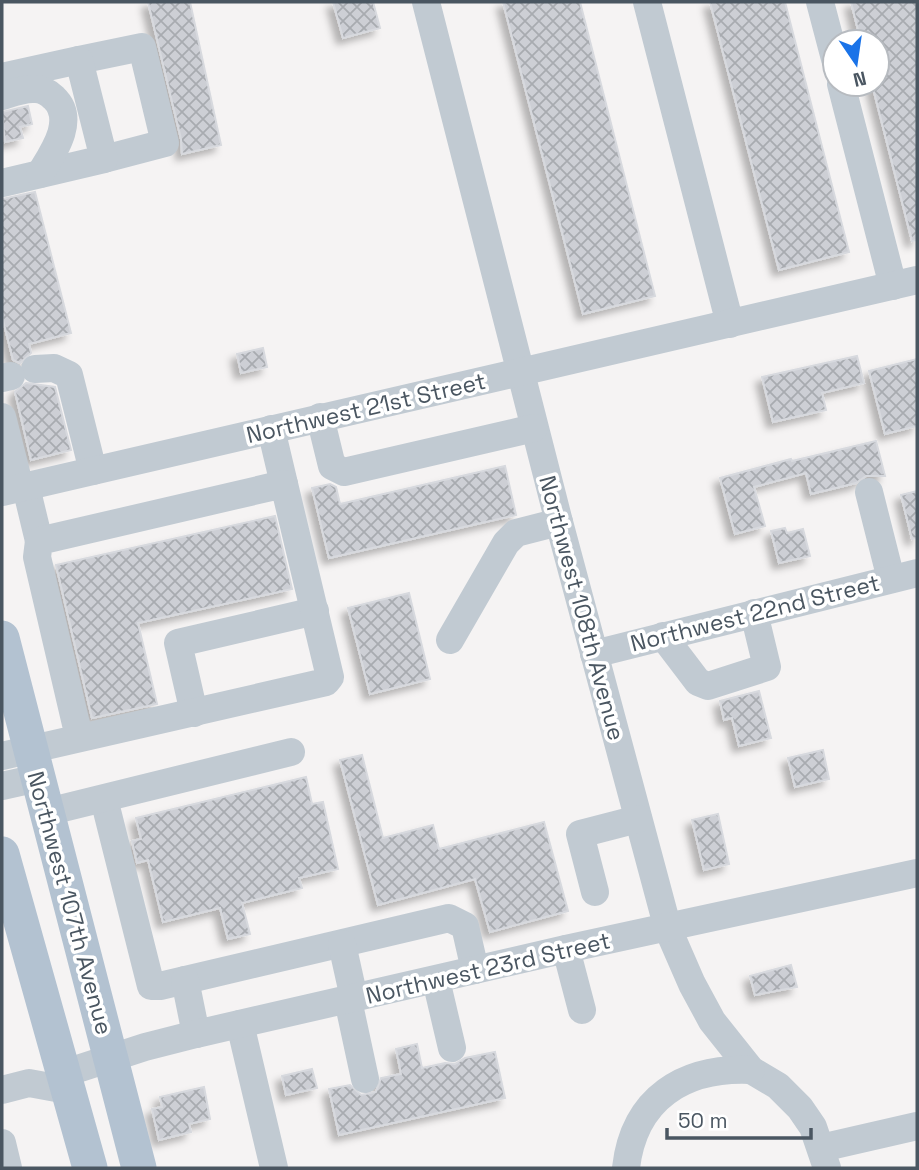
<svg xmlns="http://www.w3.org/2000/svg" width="919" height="1170" viewBox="0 0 919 1170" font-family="'Space Grotesk',sans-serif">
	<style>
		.building { fill: url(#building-cross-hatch); stroke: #d7d9de; stroke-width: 2; filter: url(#shadow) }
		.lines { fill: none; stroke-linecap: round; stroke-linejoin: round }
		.minor { stroke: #c1cad2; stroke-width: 28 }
		.major { stroke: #b3c2d1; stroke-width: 35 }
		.labels { text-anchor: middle; stroke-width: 7; stroke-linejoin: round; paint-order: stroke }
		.street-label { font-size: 23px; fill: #4a5661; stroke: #fff }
	</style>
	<defs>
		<pattern id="building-cross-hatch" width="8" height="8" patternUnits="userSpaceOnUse" patternTransform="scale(1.75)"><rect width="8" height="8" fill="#cdcfd5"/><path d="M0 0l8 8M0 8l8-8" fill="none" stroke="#a8abb0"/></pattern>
		<filter id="shadow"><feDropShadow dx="-6" dy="6" stdDeviation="3.5" flood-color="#0004"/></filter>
	</defs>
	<rect width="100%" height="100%" fill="#f5f3f3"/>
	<g class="building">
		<path d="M148,2H190L221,145L182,154L181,139Z"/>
		<path d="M333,2H373L380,28L343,38Z"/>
		<path d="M503,2H580L655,296L583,314Z"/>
		<path d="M710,2H785L849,252L779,270Z"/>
		<path d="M851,2H917V240L912,241L872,84H877V42H861Z"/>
		<path d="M28,106L32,124L20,127L23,138L5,142L2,112Z"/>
		<path d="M35,192L71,333L29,344L31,353L20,363L13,360L2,316V199Z"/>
		<path d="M263,348L267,367L241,373L237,354Z"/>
		<path d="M857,356L864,383L822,393L826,410L773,422L762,377Z"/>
		<path d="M917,359V426L885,434L869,371Z"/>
		<path d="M26,383L55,387L71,450L31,460L15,392Z"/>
		<path d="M876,441L885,476H866L856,483L811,494L806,473L754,487L765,526L735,534L720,478L791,459L792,461Z"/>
		<path d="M505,466L516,515L329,558L312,488L330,484L336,487L340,504Z"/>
		<path d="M917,491V538L912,539L901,495Z"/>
		<path d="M275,516L292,589L138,623L157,704L92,718L56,565Z"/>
		<path d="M785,528L787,533L803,529L810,556L779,563L771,531Z"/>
		<path d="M409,593L430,679L370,694L348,608Z"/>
		<path d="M759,691L771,738L739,746L732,718L724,720L720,701Z"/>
		<path d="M823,750L829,779L795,787L788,758Z"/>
		<path d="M362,755L383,838L433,825L439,849L544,822L568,911L490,932L475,879L378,905L340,760Z"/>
		<path d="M306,777L312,804L323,802L338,869L299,878L302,888L242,903L250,934L228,939L220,908L163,922L148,860L137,863L132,841L141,839L136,818Z"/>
		<path d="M718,814L729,864L704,870L692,820Z"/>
		<path d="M791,965L797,987L755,995L750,976Z"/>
		<path d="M417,1044L422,1068L445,1063L455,1064L465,1058L495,1052L505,1098L339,1135L329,1089L350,1085L361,1095L376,1092L381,1078L401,1074L396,1049Z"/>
		<path d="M312,1069L317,1088L286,1095L282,1076Z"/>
		<path d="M204,1087L210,1119L189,1124L191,1132L159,1140L152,1109L162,1107L160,1097Z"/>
	</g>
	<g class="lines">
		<g class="minor">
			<path d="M426,2L559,522L668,929L692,984L712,1021L751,1070L778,1086L800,1108L813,1127L827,1168"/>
			<path d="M647,2L730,324"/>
			<path d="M820,2L835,59"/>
			<path d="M79,60L142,47L165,143L104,159"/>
			<path d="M2,77L79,60L104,159L2,183"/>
			<path d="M841,84L893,286"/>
			<path d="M2,96C12,93 24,88 35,89C42,89 49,93 54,98C77,120 52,154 40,174"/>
			<path d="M35,369L54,368L69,375L93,471"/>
			<path d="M2,378L11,376"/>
			<path d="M2,417L20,488"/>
			<path d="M320,417L332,466L344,472L534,428"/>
			<path d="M271,429L284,484"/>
			<path d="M26,487L39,541"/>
			<path d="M2,492L917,280"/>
			<path d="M869,492L891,579"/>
			<path d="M663,636L698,682L708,686L767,667L754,613"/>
			<path d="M450,640L506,543L516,533L559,522"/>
			<path d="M594,654L917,573"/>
			<path d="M194,713L178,643L315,611"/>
			<path d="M2,756L326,682L330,677L284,484L39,541L37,557L79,737"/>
			<path d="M2,786L38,778"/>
			<path d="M104,799L151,986H160L449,918L465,926L475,970"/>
			<path d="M47,812L291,752"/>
			<path d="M595,892L580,834L638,819"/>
			<path d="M342,944L354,998"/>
			<path d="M566,949L582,1010"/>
			<path d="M185,980L196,1034"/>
			<path d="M436,980L452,1048"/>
			<path d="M348,1000L365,1079"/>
			<path d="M240,1024L274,1168"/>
			<path d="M62,1074L145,1047L196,1034L566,949L917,873"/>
			<path d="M2,1090L29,1083L67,1090"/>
			<path d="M2,1143L8,1168"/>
			<path d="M821,1148L917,1126"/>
			<path d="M626,1168C634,1098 684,1067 751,1070"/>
		</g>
		<g class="major">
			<path d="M2,638L139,1168"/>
			<path d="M2,854L90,1168"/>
		</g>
	</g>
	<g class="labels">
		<g class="street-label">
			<text transform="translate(366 408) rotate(-13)" y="8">Northwest 21st Street</text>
			<text transform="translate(582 608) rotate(75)" y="8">Northwest 108th Avenue</text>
			<text transform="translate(755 613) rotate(-14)" y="8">Northwest 22nd Street</text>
			<text transform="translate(70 903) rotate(75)" y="8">Northwest 107th Avenue</text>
			<text transform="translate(488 968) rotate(-13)" y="8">Northwest 23rd Street</text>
		</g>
	</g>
	<rect width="919" height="1170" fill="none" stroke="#4a5661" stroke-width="7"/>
	<g transform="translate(856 63) rotate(167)"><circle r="33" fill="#ffffff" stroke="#b7bbc0" stroke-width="2"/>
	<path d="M0-5L12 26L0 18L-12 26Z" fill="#1a73e8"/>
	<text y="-10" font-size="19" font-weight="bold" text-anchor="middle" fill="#4a5661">N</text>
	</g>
	<path d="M667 1128v10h144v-10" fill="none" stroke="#4a5661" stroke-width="3.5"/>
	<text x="678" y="1128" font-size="21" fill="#4a5661" stroke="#ffffff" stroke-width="5" paint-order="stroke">50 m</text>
</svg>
